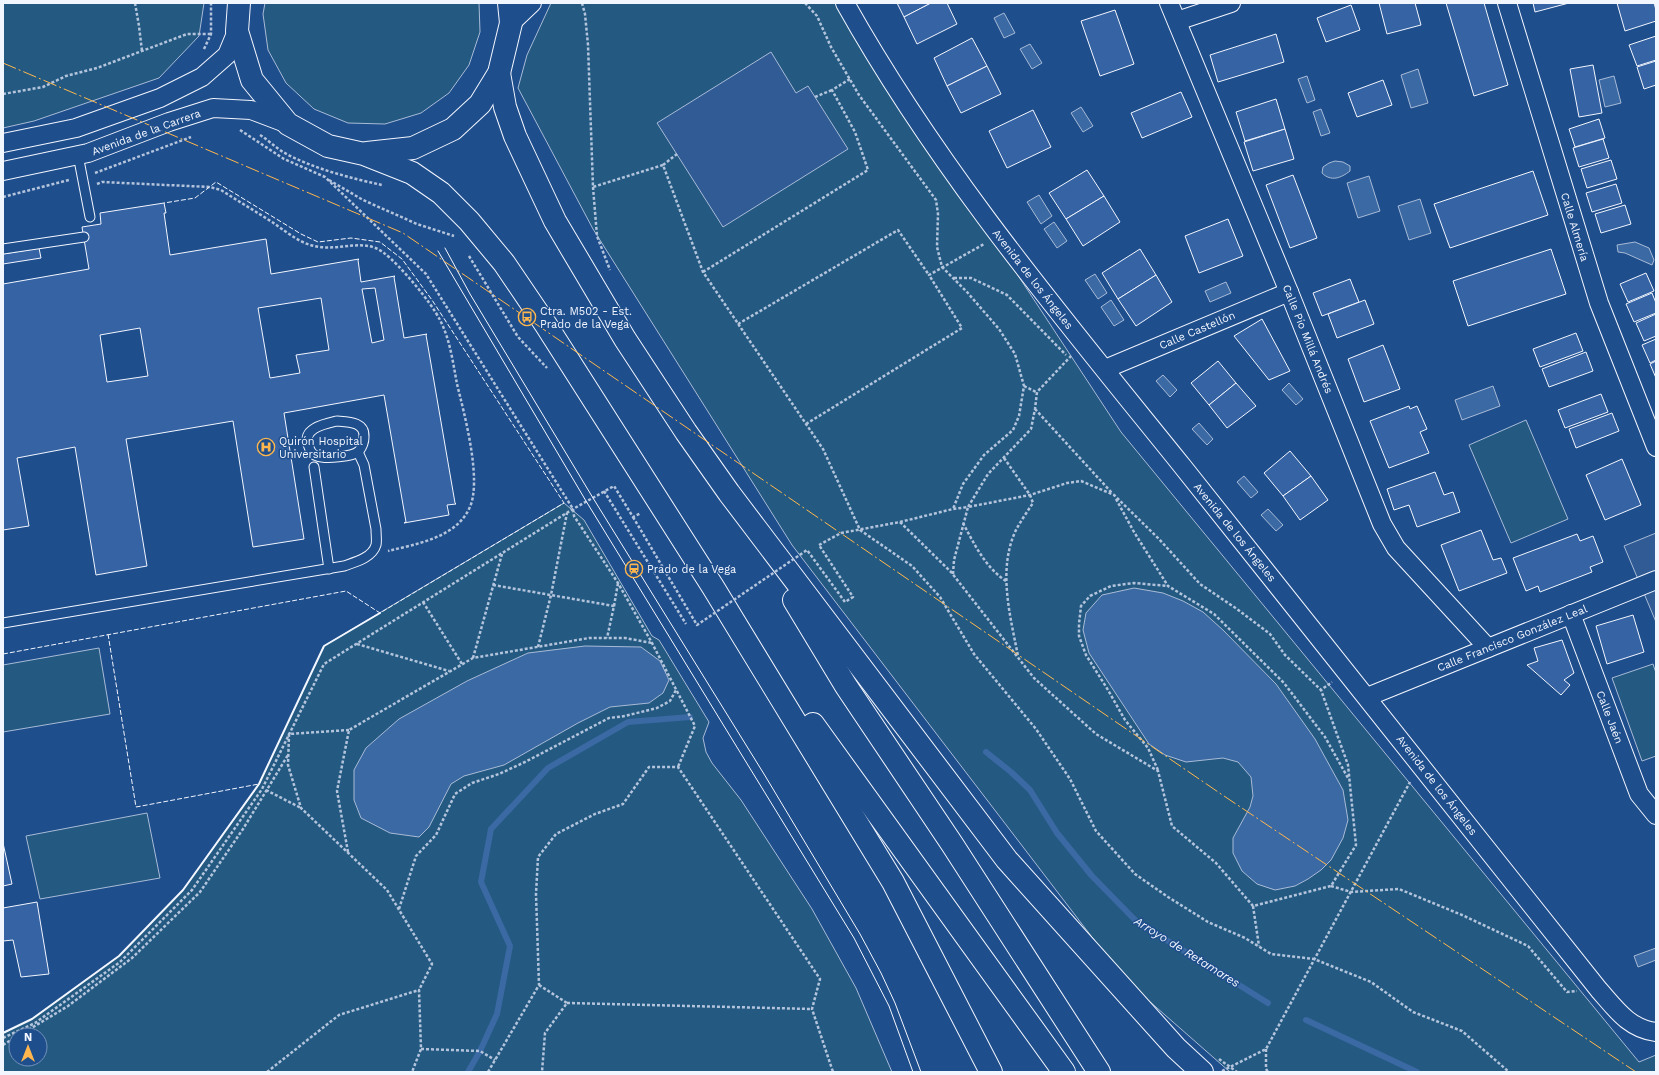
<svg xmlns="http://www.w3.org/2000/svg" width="1659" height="1075" viewBox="0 0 1659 1075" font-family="'Work Sans',sans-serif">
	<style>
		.green { fill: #245a82; stroke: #a8bbd7; fill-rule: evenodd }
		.parking { fill: #305b95; stroke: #a8bbd7 }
		.water { fill: #3b69a3; stroke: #a8bbd7 }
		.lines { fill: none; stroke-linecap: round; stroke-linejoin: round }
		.stream { stroke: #3b69a3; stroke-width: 6 }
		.building { fill: #3563a3; stroke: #f2f6ff; fill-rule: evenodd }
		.lane-casing { stroke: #f2f6ff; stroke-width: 11 }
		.street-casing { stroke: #f2f6ff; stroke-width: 20 }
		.highway-casing { stroke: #f2f6ff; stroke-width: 24 }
		.path { stroke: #b3c4dc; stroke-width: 2.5; stroke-dasharray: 3 2; stroke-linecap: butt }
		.lane { stroke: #1f4e8c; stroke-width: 9 }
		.street { stroke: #1f4e8c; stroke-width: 18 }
		.highway { stroke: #1f4e8c; stroke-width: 22 }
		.tram { stroke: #f2f6ff; stroke-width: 1 }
		.path-bridge { stroke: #b3c4dc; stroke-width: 2.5; stroke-dasharray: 3 2; stroke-linecap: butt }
		.fence { stroke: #f2f6ff; stroke-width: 1; stroke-dasharray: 5 2; stroke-linecap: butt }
		.wall { stroke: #f2f6ff; stroke-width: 2 }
		.power { stroke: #ffb74d; stroke-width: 1; stroke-dasharray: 14 3 2 3; stroke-linecap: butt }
		.labels { text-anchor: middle; stroke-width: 3; stroke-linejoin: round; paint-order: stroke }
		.street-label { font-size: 11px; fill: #f2f6ff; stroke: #1f4e8c }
		.poi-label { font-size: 11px; fill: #f2f6ff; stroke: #1f4e8c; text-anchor: start }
		.water-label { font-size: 12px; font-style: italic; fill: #f2f6ff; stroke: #1f4e8c }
	</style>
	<rect width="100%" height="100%" fill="#1f4e8c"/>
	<g class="green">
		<path d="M3,3H204L199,36L159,78L34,121L3,128Z"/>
		<path d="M265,3H479L480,32L469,65L449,93L421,113L385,124L348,123L314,109L286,83L268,50L263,14Z"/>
		<path d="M551,3H837L921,128L1121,432L1639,1062L1656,1055V1072H1230L1124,979L792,545L593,229L518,88L527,55Z"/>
		<path d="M1526,420L1568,519L1511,543L1469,445Z"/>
		<path d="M564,503L584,520L652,636L659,640L709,722L703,738L706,752L712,763L741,800L812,909L856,988L892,1072H3V1033L32,1019L119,956L183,890L259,784L324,646ZM16,1035H40V1059H16Z"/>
		<path d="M99,648L110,714L3,732V665Z"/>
		<path d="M1653,664L1656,673V756L1642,761L1612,678Z"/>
		<path d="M147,813L160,878L40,899L26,836Z"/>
	</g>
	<g class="parking">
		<path d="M771,52L796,93L808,86L848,149L723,227L657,123Z"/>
		<path d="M1656,533V622L1624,546Z"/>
	</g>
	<g class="water">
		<path d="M1004,13L1015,33L1004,38L994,18Z"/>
		<path d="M1030,44L1042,63L1032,69L1020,49Z"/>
		<path d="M1418,69L1428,103L1411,108L1401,75Z"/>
		<path d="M1307,76L1315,100L1307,103L1298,79Z"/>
		<path d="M1614,76L1621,103L1605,107L1599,80Z"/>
		<path d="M1081,107L1093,126L1083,132L1071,113Z"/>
		<path d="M1321,109L1330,133L1321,136L1313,112Z"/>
		<path d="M1335,161L1343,162L1350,166V171C1341,178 1331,182 1322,173L1323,167L1329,163Z"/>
		<path d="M1369,176L1380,211L1358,218L1347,183Z"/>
		<path d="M1039,195L1052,216L1041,224L1027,202Z"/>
		<path d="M1420,199L1431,233L1409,240L1398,206Z"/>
		<path d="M1054,222L1067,241L1057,248L1044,229Z"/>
		<path d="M1635,242L1649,248L1654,260L1652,265L1625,253L1618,252L1617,245Z"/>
		<path d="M1095,274L1107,293L1098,299L1085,280Z"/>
		<path d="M1226,282L1231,293L1210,302L1205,291Z"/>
		<path d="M1111,300L1124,320L1114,326L1101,307Z"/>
		<path d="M1163,375L1177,390L1170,397L1156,381Z"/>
		<path d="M1289,383L1303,399L1296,405L1282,390Z"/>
		<path d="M1493,386L1500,406L1462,420L1455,400Z"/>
		<path d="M1199,423L1213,439L1207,445L1192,429Z"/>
		<path d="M1244,476L1258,492L1251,498L1237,482Z"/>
		<path d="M1268,509L1283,525L1276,531L1261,515Z"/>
		<path d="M1134,588L1163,593L1183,601L1203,612L1223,630L1276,684L1315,739L1343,790L1348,820L1343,838L1331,860L1321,870L1308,879L1295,886L1275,890L1257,884L1242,871L1233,853V838L1250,807L1253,796L1251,777L1238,762L1223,758L1186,762L1165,755L1149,744L1089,653L1083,630L1086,613L1102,595Z"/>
		<path d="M585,646L641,647L660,661L669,680L663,693L649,703L610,707L578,723L504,765L464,776L451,784L429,827L419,837L390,833L361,818L354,800V770L366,748L399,719L467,681L528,653Z"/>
		<path d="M1656,948V960L1638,967L1634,956Z"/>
	</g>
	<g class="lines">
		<g class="stream">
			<path d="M986,752L1011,772L1030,790L1057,833L1092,876L1136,921L1268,1003"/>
			<path d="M1306,1020L1417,1072"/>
			<path d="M468,1072L480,1051L497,1014L510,946L481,882L491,829L548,768L628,722L690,717"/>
		</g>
	</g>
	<g class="building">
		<path d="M897,3H931L904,17Z"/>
		<path d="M931,3H947L957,24L917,44L904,17Z"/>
		<path d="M1379,3H1415L1421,25L1387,34Z"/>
		<path d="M1446,3H1484L1508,85L1474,96Z"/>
		<path d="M1533,3H1569L1535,12Z"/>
		<path d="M1617,3H1654L1656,10V21L1625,31Z"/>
		<path d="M1351,5L1360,30L1326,42L1317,18Z"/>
		<path d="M1115,10L1134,64L1100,76L1081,21Z"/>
		<path d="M1276,34L1284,62L1218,82L1210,55Z"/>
		<path d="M1656,36V60L1637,66L1629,45Z"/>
		<path d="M972,38L987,66L947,86L934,58Z"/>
		<path d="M1656,61V85L1644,89L1637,67Z"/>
		<path d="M1593,65L1602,113L1579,117L1570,69Z"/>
		<path d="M987,66L1001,94L961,113L947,86Z"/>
		<path d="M1383,80L1392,105L1357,117L1348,93Z"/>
		<path d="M1181,92L1192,117L1142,138L1131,113Z"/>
		<path d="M1276,99L1285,129L1245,141L1236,112Z"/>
		<path d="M1033,110L1051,147L1007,168L989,131Z"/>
		<path d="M1599,119L1605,138L1575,147L1569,129Z"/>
		<path d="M1285,129L1294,159L1253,171L1244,142Z"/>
		<path d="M1603,139L1609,158L1579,167L1573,148Z"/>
		<path d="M1611,160L1617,179L1587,188L1581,169Z"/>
		<path d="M1087,170L1104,196L1066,219L1049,193Z"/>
		<path d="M1533,171L1548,215L1450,248L1434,204Z"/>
		<path d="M1293,175L1317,238L1290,248L1266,185Z"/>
		<path d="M1616,184L1622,203L1592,212L1586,193Z"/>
		<path d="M1104,196L1120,222L1083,246L1066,219Z"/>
		<path d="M164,203L166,213H164L170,255L266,239L271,274L359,259L358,260L361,282L395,276L394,277L404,338L427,334L426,335L455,503L456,504L447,505L449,515L404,523L406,522L384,395L284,413L304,539L253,547L233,421L126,439L147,566L96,575L75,447L17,458L29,526L3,530V284L89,269L82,227L101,224L100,213ZM375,288L384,340L372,343L362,289ZM321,298L329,350L296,355L300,373L270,378L258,308ZM140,328L148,376L107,382L100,335Z"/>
		<path d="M1625,205L1631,224L1601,233L1595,214Z"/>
		<path d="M1228,219L1243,256L1199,273L1185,236Z"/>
		<path d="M39,248L41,258L3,264V254Z"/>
		<path d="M1140,249L1156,275L1118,299L1102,273Z"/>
		<path d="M1551,249L1566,294L1468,326L1453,281Z"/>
		<path d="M1646,273L1654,291L1628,302L1620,284Z"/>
		<path d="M1156,275L1172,302L1136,326L1118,299Z"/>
		<path d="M1350,279L1359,302L1322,316L1313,293Z"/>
		<path d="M1652,293L1656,303V313L1634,322L1626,304Z"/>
		<path d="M1365,300L1374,324L1337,338L1328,314Z"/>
		<path d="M1656,314V336L1644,341L1636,323Z"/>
		<path d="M1262,319L1290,371L1269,380L1234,336Z"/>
		<path d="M1576,333L1583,351L1540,367L1533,349Z"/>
		<path d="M1656,339V360L1650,363L1642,345Z"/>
		<path d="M1383,345L1400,389L1364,402L1348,359Z"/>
		<path d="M1586,352L1593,371L1549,387L1542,369Z"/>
		<path d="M1218,361L1236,383L1209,405L1191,383Z"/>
		<path d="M1656,361V378L1650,364Z"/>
		<path d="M1236,383L1256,406L1227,428L1209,405Z"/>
		<path d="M1601,394L1608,412L1565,428L1558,410Z"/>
		<path d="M1409,406L1410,409L1417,406L1427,429L1420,432L1429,453L1389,468L1370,421Z"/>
		<path d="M1612,413L1619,431L1576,448L1569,429Z"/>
		<path d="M1290,451L1311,476L1283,496L1264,473Z"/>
		<path d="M1622,459L1641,505L1605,520L1586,475Z"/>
		<path d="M1435,472L1444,495L1453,492L1460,512L1417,527L1409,505L1394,510L1387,489Z"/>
		<path d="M1311,476L1328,500L1300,520L1283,496Z"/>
		<path d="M1481,530L1493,560L1501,558L1507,573L1459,591L1441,545Z"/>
		<path d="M1577,534L1580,541L1593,536L1603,562L1590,567L1592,572L1540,592L1538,586L1526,591L1513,558Z"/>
		<path d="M1633,615L1644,652L1607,664L1596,626Z"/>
		<path d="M1562,640L1574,673L1564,680L1570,685L1561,695L1527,665L1538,661L1534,648Z"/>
		<path d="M3,843L12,884L3,886Z"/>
		<path d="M37,902L49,974L21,977L13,940L3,941V908Z"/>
	</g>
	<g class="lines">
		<defs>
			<g id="lane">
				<path d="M78,155L90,217"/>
				<path d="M3,249L84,237"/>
				<path d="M337,421C349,422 365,422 364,437C364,442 362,447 359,451C353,457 325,459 317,456C313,455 310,451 309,447C300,429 324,424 337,421Z"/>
				<path d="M314,467L329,569"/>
				<path d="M3,623L344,566C355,562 372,558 376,545C377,541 376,535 376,529L364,465L358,452"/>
			</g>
			<g id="street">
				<path d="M845,3C939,171 1063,318 1183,467C1322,641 1461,815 1599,990C1615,1008 1629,1029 1656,1032"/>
				<path d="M1169,3L1289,292L1382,524L1396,548L1488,648"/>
				<path d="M1507,3L1599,303L1656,447"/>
				<path d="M1177,21L1231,3"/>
				<path d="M511,23L532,3"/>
				<path d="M3,143L76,128L160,98L202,77L227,55L237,31"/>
				<path d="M3,171L88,153L169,122L213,108L251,110L288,124"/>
				<path d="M1105,369L1289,292"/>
				<path d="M1571,614L1639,794L1656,815"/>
				<path d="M1367,697L1656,580"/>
			</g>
			<g id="highway">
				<path d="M239,3L237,31L252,80L288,124L328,146L364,154L412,173L441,193L469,221L504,263L546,325L713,587L893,882L991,1072"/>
				<path d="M499,73L505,107L515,136L555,221L625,339L686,432L729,493L1007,860L1176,1048L1202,1072"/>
				<path d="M367,153L413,148L453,129L480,104L499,73L511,23L509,3"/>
				<path d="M794,600L846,686L952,844L1099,1072"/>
				<path d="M813,724L1064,1072"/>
			</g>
		</defs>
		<use href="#lane" class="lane-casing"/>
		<use href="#street" class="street-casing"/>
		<use href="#highway" class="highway-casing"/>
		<g class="path">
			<path d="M135,3L139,26L142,51"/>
			<path d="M582,3L585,14L588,45L593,187L663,165L703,272L823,449L860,530L912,566L940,597L974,654L1036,729L1070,779L1096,831L1135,874L1168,897L1208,922L1245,938L1271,954L1314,959L1371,982L1413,1012L1462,1031L1509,1072"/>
			<path d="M805,3L817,16L831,47L859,95L936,200L938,214L937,247L942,267L967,292L999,329L1015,354L1024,386L1019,416L1013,430L984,455L963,484L953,509"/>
			<path d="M204,49L211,34V3"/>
			<path d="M3,94L43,87L66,76L97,68L187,34H211"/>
			<path d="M815,97L832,90"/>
			<path d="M240,130L284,159L325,177L426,274L573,509L574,516L618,583L652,643L695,726L678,767"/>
			<path d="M260,135C268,140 275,147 283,152C311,168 350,178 382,185"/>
			<path d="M663,165L677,154"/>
			<path d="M95,173L191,137"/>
			<path d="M329,180L363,200L417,224L454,236"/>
			<path d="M97,184L102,182L210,187L221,190C238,201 255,211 272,222C287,232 301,245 320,247C342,250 365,238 384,253C400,265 431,302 440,320C450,339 453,363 457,384C464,413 483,482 469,509C455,538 416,544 388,551"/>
			<path d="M593,187L597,236L610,270"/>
			<path d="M3,197L69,180"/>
			<path d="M469,256L518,337L547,368"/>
			<path d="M703,272L868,170L855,132L832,90L850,79"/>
			<path d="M954,278H971L1007,295L1066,355"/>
			<path d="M738,324L898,230L929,275"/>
			<path d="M1024,386L1036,392"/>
			<path d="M1035,409L1112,493"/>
			<path d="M806,424L962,328L929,275L984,244"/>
			<path d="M1004,458L1030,495L1033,503C1027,512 1020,522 1015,532C998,571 1010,615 1018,656"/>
			<path d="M604,491L686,624"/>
			<path d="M1116,499L1134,532L1168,586L1214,614L1284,683L1325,737L1348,778"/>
			<path d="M900,522L951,572L1034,678L1096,734L1158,771L1172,826L1216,863L1253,906L1331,886L1356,845L1348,765L1321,690"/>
			<path d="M963,523C974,544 986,568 1006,581"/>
			<path d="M819,545L841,533L900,522L953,509L968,507L988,474L1031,429L1035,409L1037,392L1071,356"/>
			<path d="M953,574L954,560L968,507L1030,495L1067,483L1081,481L1114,495L1159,539L1200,584L1237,609L1270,634L1285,655L1321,690L1332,682"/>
			<path d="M493,585L614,606L607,638"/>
			<path d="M423,602L462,664"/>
			<path d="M614,606L618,583"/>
			<path d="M357,644L449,671"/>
			<path d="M538,647L551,595L567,513"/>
			<path d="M473,658L502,554"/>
			<path d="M349,730L289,734L288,765L301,808L387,890L432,964L419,990"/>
			<path d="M1158,770L1148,748L1125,720L1108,690L1086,655L1079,636V624L1081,606L1090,596L1111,586L1134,583L1168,586"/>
			<path d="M266,790L301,808"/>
			<path d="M348,852L337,791L349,730L473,658L589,638H625L652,643"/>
			<path d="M1331,886L1351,892L1399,889L1462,915L1528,946L1567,992L1577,991"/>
			<path d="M1253,906L1259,946"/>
			<path d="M399,909L416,856L436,835L455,794L472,783L499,774L525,762L609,718L625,716L657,708L670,701L676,690"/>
			<path d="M539,985L567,1003L545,1033L542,1072"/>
			<path d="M567,1003L812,1009"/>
			<path d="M20,1035L68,1006L132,958L200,892L243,829L288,755"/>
			<path d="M3,1038L35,1023L120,962L192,890L262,789L324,664L573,509L614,486L633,517L641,513"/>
			<path d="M3,1045L16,1037"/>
			<path d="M421,1049L480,1051L495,1060"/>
			<path d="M1266,1049V1069L1268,1072"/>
			<path d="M1219,1059L1237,1072"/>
			<path d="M1222,1071L1266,1049L1410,782"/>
			<path d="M267,1072L339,1015L419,990L421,1049L412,1072"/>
			<path d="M488,1072L539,985L536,894L538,857L556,834L595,814L623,804L649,767H678L820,979L812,1009L833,1072"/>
		</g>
		<use href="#lane" class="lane"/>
		<use href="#street" class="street"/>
		<use href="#highway" class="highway"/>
		<g class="tram">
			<path d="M445,248L470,294L593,498L764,774L860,934L881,973L895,1003L921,1072"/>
			<path d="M438,251L586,501L854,938L889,1006L913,1072"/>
		</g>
		<path class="path-bridge" d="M633,517L697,625L807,550L845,602L853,597L819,545"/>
		<g class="fence">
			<path d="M108,634L136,807L259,784"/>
			<path d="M3,654L346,591L380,613L564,503L432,300L402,259L380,242L351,238L318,242L301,234L216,182L195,198L164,203"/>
		</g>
		<path class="wall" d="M3,1033L32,1019L119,956L183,890L259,784L324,646L380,613"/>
		<path class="power" d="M3,63L403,233L1221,794L1636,1072"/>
	</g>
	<defs>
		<symbol id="bus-ring" viewBox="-11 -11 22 22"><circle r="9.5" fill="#1f4e8c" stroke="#ffb74d" stroke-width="1.5"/><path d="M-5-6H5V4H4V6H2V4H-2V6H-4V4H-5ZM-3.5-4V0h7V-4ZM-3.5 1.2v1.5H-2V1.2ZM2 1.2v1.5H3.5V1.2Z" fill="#ffb74d"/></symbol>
		<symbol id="hospital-ring" viewBox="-11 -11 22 22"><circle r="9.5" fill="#1f4e8c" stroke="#ffb74d" stroke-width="1.5"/><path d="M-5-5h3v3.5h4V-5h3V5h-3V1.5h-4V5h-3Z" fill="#ffb74d"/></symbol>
		<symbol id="station-ring" viewBox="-11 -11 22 22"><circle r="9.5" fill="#1f4e8c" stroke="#ffb74d" stroke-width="1.5"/><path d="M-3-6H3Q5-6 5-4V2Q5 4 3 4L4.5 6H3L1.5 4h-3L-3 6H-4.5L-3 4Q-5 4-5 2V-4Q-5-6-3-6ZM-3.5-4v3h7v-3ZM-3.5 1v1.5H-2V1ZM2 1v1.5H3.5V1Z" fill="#ffb74d"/></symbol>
	</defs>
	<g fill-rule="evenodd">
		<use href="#bus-ring" x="517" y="307" width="20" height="20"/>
		<use href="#hospital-ring" x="256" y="437" width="20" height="20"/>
		<use href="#station-ring" x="624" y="559" width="20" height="20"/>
	</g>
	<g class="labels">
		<g class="street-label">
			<text transform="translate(146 132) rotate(-20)" y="4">Avenida de la Carrera</text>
			<text transform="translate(1575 227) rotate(73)" y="4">Calle Almería</text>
			<text transform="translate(1033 279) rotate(52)" y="4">Avenida de los Ángeles</text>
			<text transform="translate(1197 330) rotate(-23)" y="4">Calle Castellón</text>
			<text transform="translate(1308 339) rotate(68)" y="4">Calle Pío Millá Andrés</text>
			<text transform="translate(1235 532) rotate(51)" y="4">Avenida de los Ángeles</text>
			<text transform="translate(1512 638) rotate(-22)" y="4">Calle Francisco González Leal</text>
			<text transform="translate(1610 717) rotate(69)" y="4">Calle Jaén</text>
			<text transform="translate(1437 785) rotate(52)" y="4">Avenida de los Ángeles</text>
		</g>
		<g class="poi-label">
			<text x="540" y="315">Ctra. M502 - Est.<tspan x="540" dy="13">Prado de la Vega</tspan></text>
			<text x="279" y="445">Quirón Hospital<tspan x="279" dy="13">Universitario</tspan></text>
			<text x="647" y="573">Prado de la Vega</text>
		</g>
		<g class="water-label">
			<text transform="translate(1187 952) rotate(32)" y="4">Arroyo de Retamares</text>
		</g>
	</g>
	<rect width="1659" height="1075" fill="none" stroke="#f2f6ff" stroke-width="8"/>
	<g transform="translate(28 1047)"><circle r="19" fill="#1f4e8c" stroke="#7391ba"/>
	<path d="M0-3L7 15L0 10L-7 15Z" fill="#ffb74d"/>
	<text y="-6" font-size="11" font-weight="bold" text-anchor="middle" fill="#f2f6ff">N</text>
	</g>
</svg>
